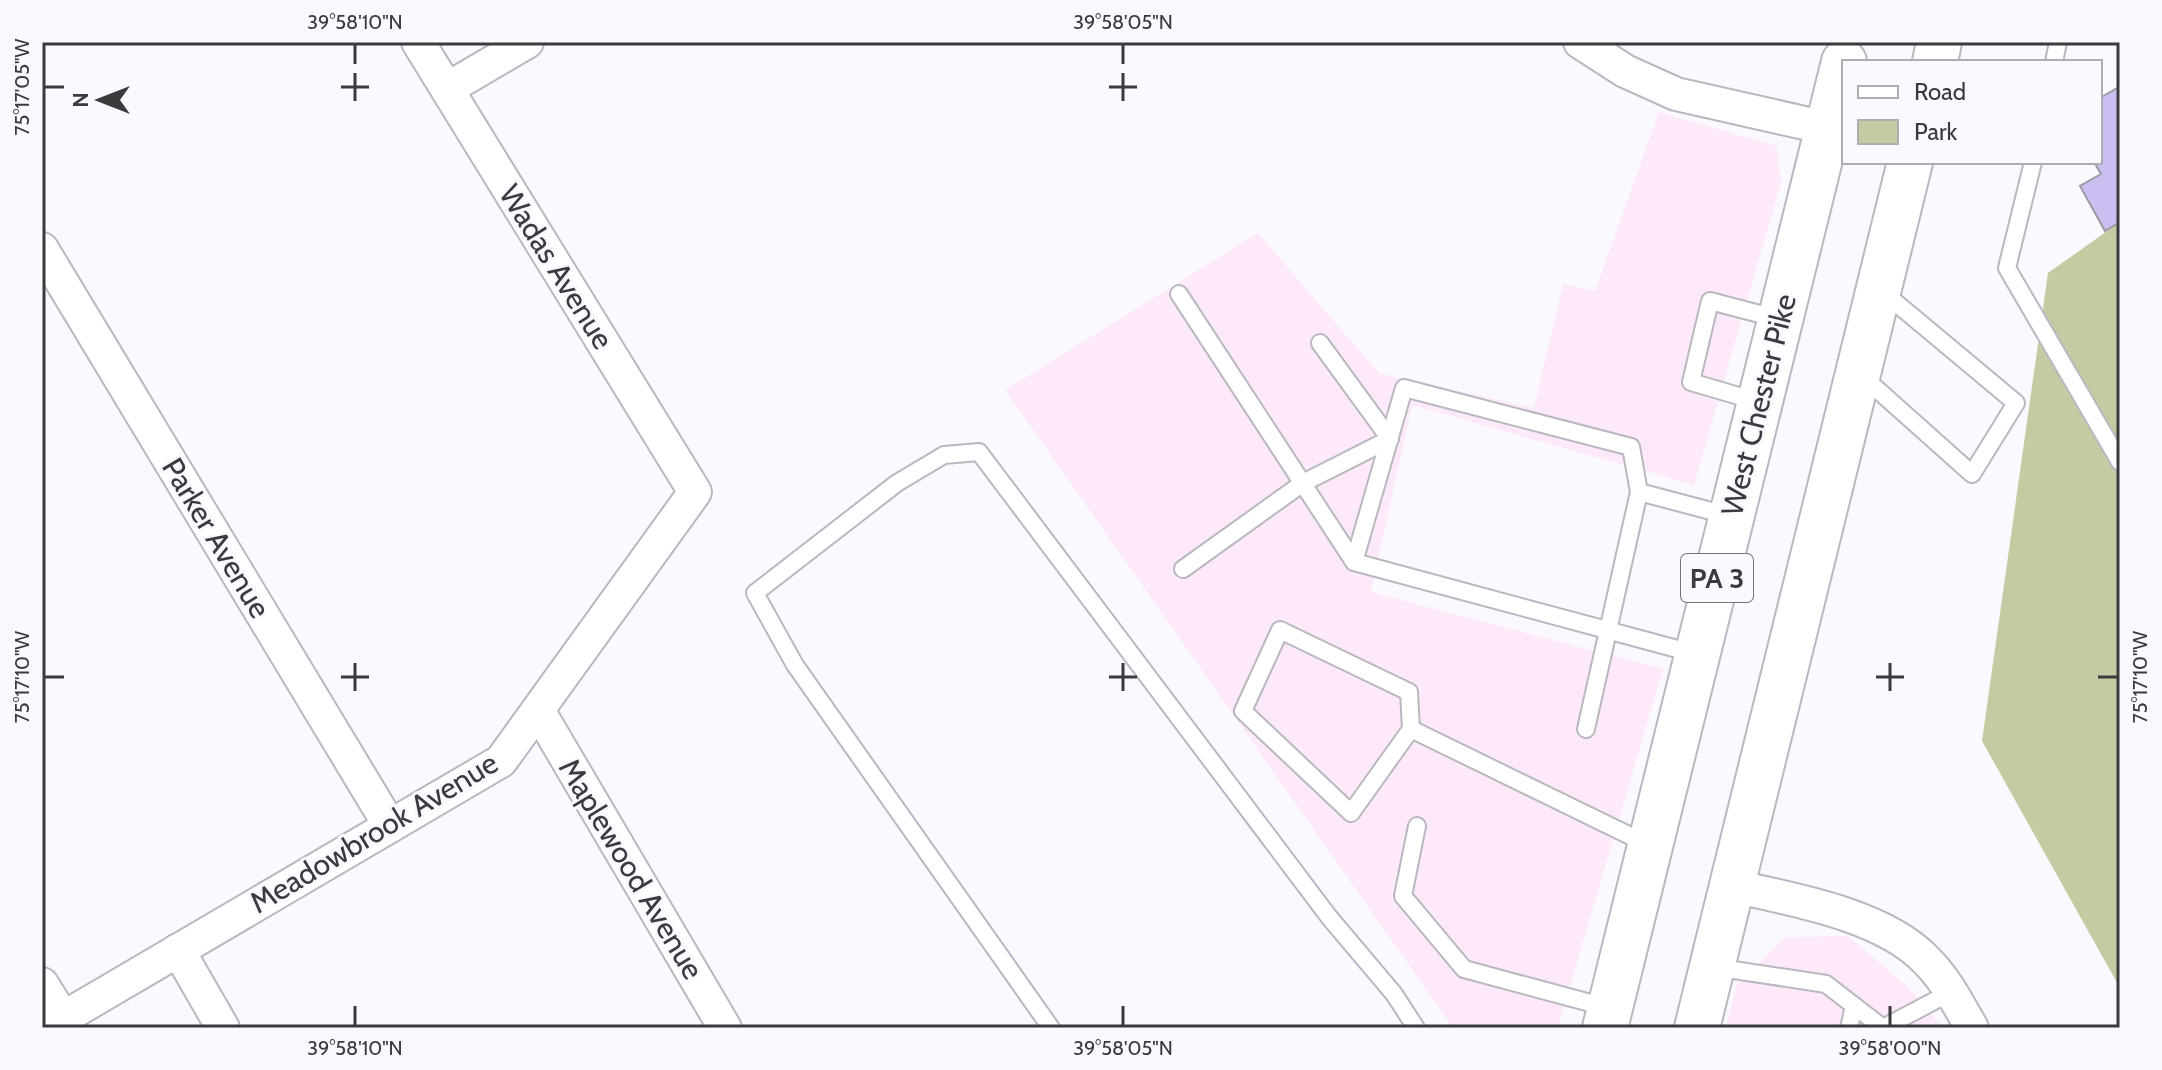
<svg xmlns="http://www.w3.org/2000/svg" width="2162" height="1070" viewBox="0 0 2162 1070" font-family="Cabin,sans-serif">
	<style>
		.commercial { fill: #fee9f8 }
		.green { fill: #c4cba2 }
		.building { fill: #ccbef1; stroke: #9b99a1; stroke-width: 2 }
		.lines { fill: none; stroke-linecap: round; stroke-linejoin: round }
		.lane-casing { stroke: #b8b8c1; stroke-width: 20 }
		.street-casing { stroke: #b8b8c1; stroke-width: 36 }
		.primary-casing { stroke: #b8b8c1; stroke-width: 48 }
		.lane { stroke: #fff; stroke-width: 16 }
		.street { stroke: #fff; stroke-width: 32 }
		.primary { stroke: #fff; stroke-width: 44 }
		.ticks { fill: none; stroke: #3b3b3e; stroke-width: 3 }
		.labels { text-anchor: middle; stroke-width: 6; stroke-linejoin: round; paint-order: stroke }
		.shield { fill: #f9f9ff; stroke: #747478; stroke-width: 2 }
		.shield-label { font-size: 28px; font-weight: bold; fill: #3b3b3e }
		.street-label { font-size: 30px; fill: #3b3b3e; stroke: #f9f9ff }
		.neatline { fill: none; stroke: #3b3b3e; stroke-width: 3 }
		.ticks-label { font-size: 20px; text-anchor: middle; fill: #3b3b3e }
	</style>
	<rect width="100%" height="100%" fill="#f9f9ff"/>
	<g class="commercial">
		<path d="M1659,112L1777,146L1781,183L1694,485L1412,405L1371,592L1663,669L1558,1028H1453L1005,390L1258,233L1379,373L1534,408L1563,284L1595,291Z"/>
		<path d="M1848,936L1908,987L1943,1028H1726L1736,985L1786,937Z"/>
	</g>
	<path class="green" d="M2120,222V988L1982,741L2048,273Z"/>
	<path class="building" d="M2119,87L2120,222L2105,231L2080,186L2101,174L2094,162H2100V98Z"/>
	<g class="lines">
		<defs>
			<g id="lane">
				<path d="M2054,62L2058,42"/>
				<path d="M2033,162L2007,268L2120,462"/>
				<path d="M1179,294L1354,562"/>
				<path d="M1861,375L1972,474L2016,403L1883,292"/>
				<path d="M1759,402L1691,382L1710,301L1779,319"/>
				<path d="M1183,569L1303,483L1390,439L1320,343"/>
				<path d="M1696,654L1354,562L1404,388L1631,447L1639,492L1730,516"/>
				<path d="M1411,729L1351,813L1243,711L1280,630L1409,692L1411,729L1649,845"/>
				<path d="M1586,729L1639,492"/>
				<path d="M1417,826L1403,896L1464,969L1609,1008"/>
				<path d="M1714,967L1826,984L1883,1028"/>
				<path d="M1051,1028L795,665L755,593L897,483L944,455L979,452L1329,917L1394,994L1416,1028"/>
				<path d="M1849,1028L1854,1006"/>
				<path d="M1883,1028L1951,992"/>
			</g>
			<g id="street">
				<path d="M1580,42L1625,71L1676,94L1844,132"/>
				<path d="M447,89L527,42"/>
				<path d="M42,249L390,826"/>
				<path d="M538,710L725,1028"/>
				<path d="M1732,886C1792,899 1884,915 1927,961C1946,980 1958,1004 1972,1028"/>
				<path d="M178,950L223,1028"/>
				<path d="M42,984L63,1018"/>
				<path d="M46,1028L501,761L695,492L418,42"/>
			</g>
			<g id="primary">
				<path d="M1935,62L1939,42"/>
				<path d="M1605,1028L1844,62"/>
				<path d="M1697,1028L1910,162"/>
			</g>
		</defs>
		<use href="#lane" class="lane-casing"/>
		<use href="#street" class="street-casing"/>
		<use href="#primary" class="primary-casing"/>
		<use href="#lane" class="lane"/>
		<use href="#street" class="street"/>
		<use href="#primary" class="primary"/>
	</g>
	<path class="ticks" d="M355,44V64M1123,44V64M355,73V101M1123,73V101M44,87H64M341,87H369M1109,87H1137M355,663V691M1123,663V691M1890,663V691M44,677H64M341,677H369M1109,677H1137M1876,677H1904M2098,677H2118M355,1006V1026M1123,1006V1026M1890,1006V1026"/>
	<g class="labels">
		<rect class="shield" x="1681" y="554" width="72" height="48" rx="6"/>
		<g class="shield-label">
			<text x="1717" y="588">PA 3</text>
		</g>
		<g class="street-label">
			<text transform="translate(556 267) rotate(58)" y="10">Wadas Avenue</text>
			<text transform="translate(1759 405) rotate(-76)" y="10">West Chester Pike</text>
			<text transform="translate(216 538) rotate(59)" y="10">Parker Avenue</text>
			<text transform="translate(374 833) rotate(-31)" y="10">Meadowbrook Avenue</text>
			<text transform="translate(631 869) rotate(59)" y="10">Maplewood Avenue</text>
		</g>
	</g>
	<rect width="2162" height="1070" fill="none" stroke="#f9f9ff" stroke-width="88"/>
	<rect x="1842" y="60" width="260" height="104" fill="#f9f9ff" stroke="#adadb2" stroke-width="2"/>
	<rect x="1858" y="86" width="40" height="12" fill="#ffffff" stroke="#adadb2" stroke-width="2"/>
	<text x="1914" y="100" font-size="24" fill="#3b3b3e">Road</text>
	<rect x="1858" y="120" width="40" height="24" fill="#c4cba2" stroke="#adadb2" stroke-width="2"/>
	<text x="1914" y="140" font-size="24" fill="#3b3b3e">Park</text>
	<g transform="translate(100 100) rotate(270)" stroke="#f9f9ff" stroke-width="6" paint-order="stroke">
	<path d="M0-6L14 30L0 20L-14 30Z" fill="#3b3b3e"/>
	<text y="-12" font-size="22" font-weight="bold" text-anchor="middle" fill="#3b3b3e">N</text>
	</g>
	<rect x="44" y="44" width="2074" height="982" class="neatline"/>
	<g class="ticks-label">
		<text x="355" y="29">39°58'10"N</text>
		<text x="1123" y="29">39°58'05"N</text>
		<text transform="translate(22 87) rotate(-90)" y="7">75°17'05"W</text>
		<text transform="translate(2140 677) rotate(-90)" y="7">75°17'10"W</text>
		<text transform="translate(22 677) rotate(-90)" y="7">75°17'10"W</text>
		<text x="355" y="1055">39°58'10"N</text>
		<text x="1123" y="1055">39°58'05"N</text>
		<text x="1890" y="1055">39°58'00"N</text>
	</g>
</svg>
